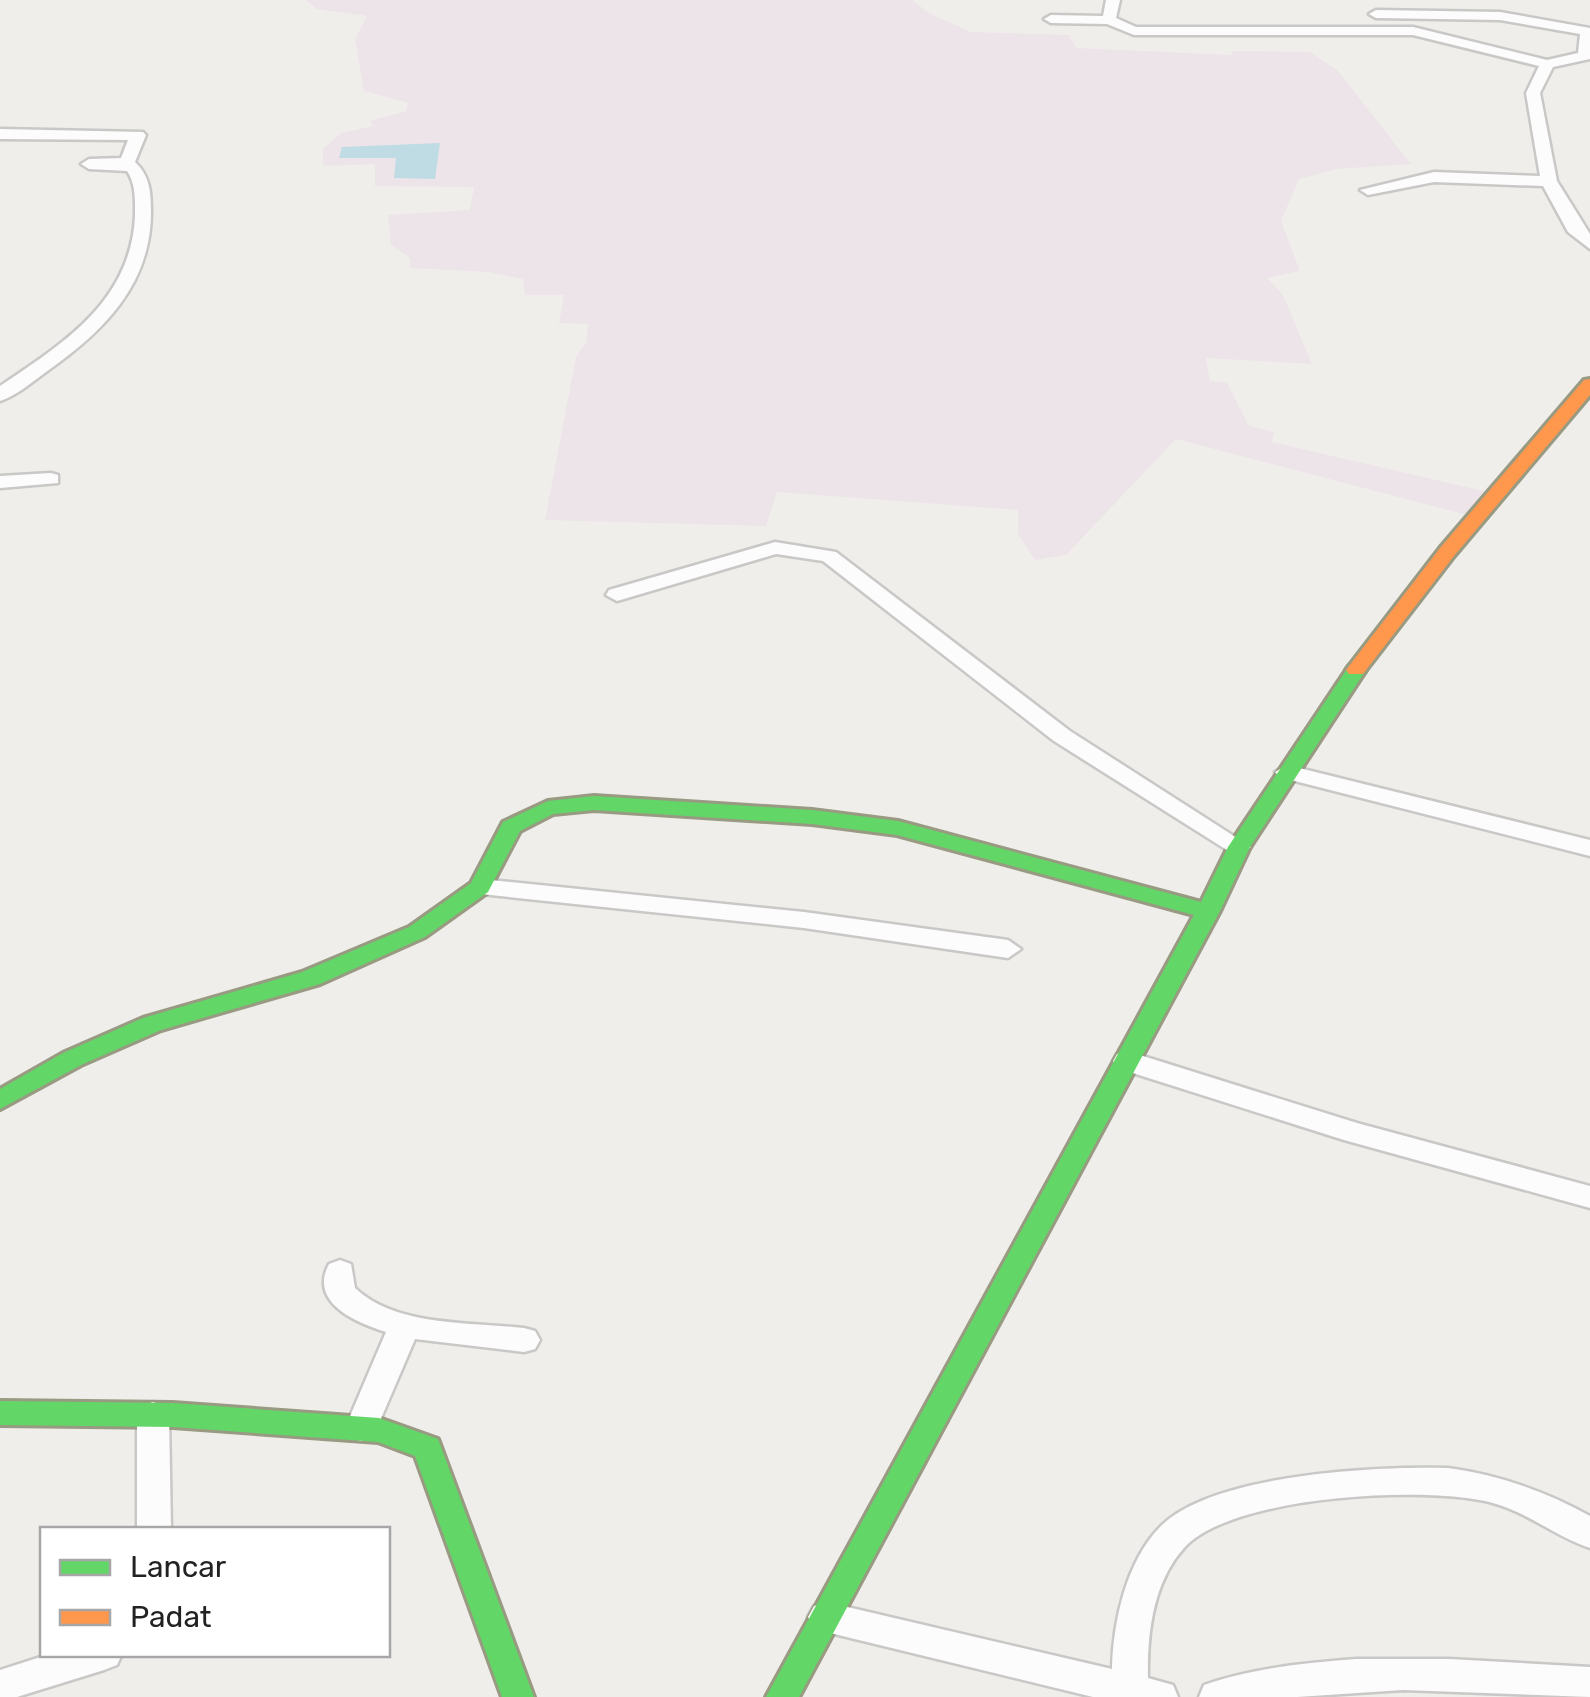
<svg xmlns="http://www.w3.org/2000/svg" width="1590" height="1697" viewBox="0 0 1590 1697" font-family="Rubik,sans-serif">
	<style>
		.industrial { fill: #ede4e9 }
		.water { fill: #bfdbe3 }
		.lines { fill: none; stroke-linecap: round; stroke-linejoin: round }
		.street-casing { stroke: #c9c8c7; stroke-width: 5 }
		.fast-casing { stroke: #999a82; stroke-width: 6 }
		.slow-casing { stroke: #999a82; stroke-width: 6 }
		.street { fill: #fdfcfc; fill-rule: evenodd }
		.fast { fill: #63d668; fill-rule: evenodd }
		.slow { fill: #ff974d; fill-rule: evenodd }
	</style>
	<rect width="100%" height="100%" fill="#f0eeeb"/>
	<path class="industrial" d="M306,0H912L929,13L971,32L1069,35L1076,48L1232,55V51L1310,52L1338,71L1411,164L1337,169L1299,179L1281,221L1300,271L1267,278L1283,295L1312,364L1206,358L1210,381L1227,383L1249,426L1274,432L1272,442L1488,492L1471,516L1176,439L1066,555L1035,560L1018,534V510L777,492L766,526L545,520L576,357L586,343L588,324L559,323L564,295H525L523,279L488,272L410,268V258L391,245L388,215L470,210L474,187L375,186V164L323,166V149L341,133L373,126L370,121L406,111L408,103L364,91L355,39L367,16L317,9Z"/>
	<path class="water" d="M440,143L435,179L394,178L396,158H339L342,147Z"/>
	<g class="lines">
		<defs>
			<g id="street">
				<path d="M1106,0H1120L1116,18L1136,27H1413L1547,60L1578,53L1580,34L1500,20L1376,18L1369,14L1376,10L1500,12L1590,28V59L1553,67L1540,93L1557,181L1590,234V249L1568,232L1543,186L1434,182L1368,195L1360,190L1434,172L1540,176L1526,93L1539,66L1413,35H1134L1107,24L1051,23L1044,19L1051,15L1103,16Z"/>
				<path d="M0,129L143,132L146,135L135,162C150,176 151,192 151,212C151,285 103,332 46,372C32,382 16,396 0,401V386C64,343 131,301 135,216C135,201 136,184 127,171L89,169L81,164L89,159L121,158L128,140L0,139Z"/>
				<path d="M51,473L58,475V483L0,488V476Z"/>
				<path d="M775,542L836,552L1070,731L1251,847L1239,855L1230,852L1054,741L823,561L776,554L617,601L606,595L609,590Z"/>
				<path d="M1287,765L1590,840V856L1279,777L1275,772Z"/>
				<path d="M480,879L804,912L1008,940L1021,949L1008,958L804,928L471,893L467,887Z"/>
				<path d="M1127,1051L1357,1123L1590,1186V1208L1344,1140L1117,1068L1113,1061L1117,1054Z"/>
				<path d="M340,1260L351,1264L355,1288C396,1327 472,1322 524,1328L535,1331L540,1340L535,1349L524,1352L415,1339L373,1437L361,1441L349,1437L345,1428L386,1332C357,1323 308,1303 329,1264Z"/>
				<path d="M153,1402L165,1406L169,1415L171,1530H137V1415L141,1406Z"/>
				<path d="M1448,1468C1499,1475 1545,1491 1590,1516V1548C1556,1537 1529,1513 1493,1503C1428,1485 1231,1495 1184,1548C1153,1582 1147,1634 1148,1678L1173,1685L1178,1697H1093L826,1632L814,1628L808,1617L814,1606L826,1602L1112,1669C1113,1622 1126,1562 1160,1527C1211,1474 1377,1466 1448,1468Z"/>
				<path d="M50,1654H122L117,1665L104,1670L17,1697H0V1670Z"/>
				<path d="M1356,1659H1449L1590,1667V1697L1403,1690L1297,1697H1199L1204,1685C1252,1668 1305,1663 1356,1659Z"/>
			</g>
			<g id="fast">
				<path d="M1356,664L1366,670L1250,847L1220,911L799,1697H766L1194,915L897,835L812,824L594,810L553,814L520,831L488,892L425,937L320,984L161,1030L81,1065L0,1109V1089L63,1053L143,1018L302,972L409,927L471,883L503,822L548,801L594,796L812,810L898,821L1201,902L1228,847L1349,666Z"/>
				<path d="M0,1401L173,1403L379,1418L438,1439L534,1697H502L415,1456L378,1442L173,1427L0,1425Z"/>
			</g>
			<path id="slow" d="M1590,379V395L1454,556L1363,674H1349L1346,670L1349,666L1440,548L1584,380Z"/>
		</defs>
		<use href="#street" class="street-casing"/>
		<use href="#fast" class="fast-casing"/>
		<use href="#slow" class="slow-casing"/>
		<use href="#street" class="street"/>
		<use href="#fast" class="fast"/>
		<use href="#slow" class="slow"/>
	</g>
	<rect x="40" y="1527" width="350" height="130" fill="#ffffff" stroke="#a7a7a7" stroke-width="2.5"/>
	<rect x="60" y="1560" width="50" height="15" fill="#63d668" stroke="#a7a7a7" stroke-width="2.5"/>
	<text x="130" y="1577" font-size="30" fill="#222222">Lancar</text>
	<rect x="60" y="1610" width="50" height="15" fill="#ff974d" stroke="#a7a7a7" stroke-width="2.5"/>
	<text x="130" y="1627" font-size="30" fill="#222222">Padat</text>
</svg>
